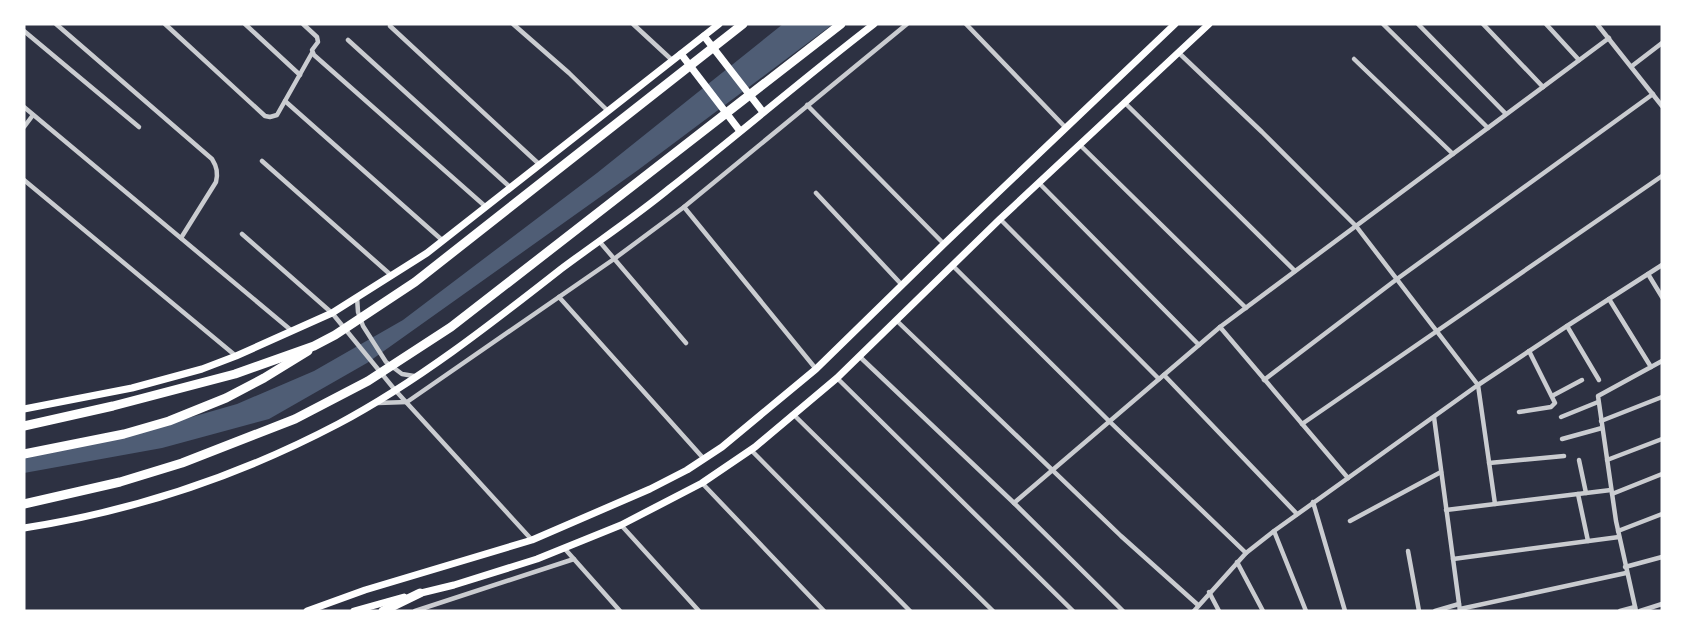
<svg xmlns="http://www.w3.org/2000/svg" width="1686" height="635" viewBox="0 0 1686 635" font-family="'DejaVu Sans',sans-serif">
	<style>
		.water { fill: #4f5d75 }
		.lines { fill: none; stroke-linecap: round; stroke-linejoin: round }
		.minor { stroke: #caccd0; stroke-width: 4.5 }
		.secondary { stroke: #fff; stroke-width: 7 }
		.motorway { stroke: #fff; stroke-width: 9 }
	</style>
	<rect width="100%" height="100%" fill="#2d3142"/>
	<path class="water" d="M783,24H833L638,170L367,363L269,419L162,448L24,473V454L143,431L237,404L314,371L403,320L597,173Z"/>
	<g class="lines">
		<g class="minor">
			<path d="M56,24L212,159C217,167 218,173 216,182L181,238"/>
			<path d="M165,24L265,116L270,117L277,115L312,53"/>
			<path d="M245,24L300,75"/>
			<path d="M303,24L317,37L318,42L312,50L314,55L486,207"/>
			<path d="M513,24L569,73L608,111"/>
			<path d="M633,24L673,61"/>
			<path d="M966,24L1066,128"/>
			<path d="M1383,24L1488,128"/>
			<path d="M1418,24L1506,114"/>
			<path d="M1483,24L1543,87"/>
			<path d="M1546,24L1579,60"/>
			<path d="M1597,24L1662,106"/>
			<path d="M390,26L540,165"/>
			<path d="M24,31L139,127"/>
			<path d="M348,40L511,188"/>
			<path d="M1179,53L1262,132L1356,226L1478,385L1495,504"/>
			<path d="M1354,59L1453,154"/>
			<path d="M1632,66L1662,43"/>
			<path d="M285,101L442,240"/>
			<path d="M1126,104L1295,271"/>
			<path d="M807,105L944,244"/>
			<path d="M24,107L292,331"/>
			<path d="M24,127L33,115"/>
			<path d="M1080,145L1246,308"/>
			<path d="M262,161L392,276"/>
			<path d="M24,180L236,356"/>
			<path d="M1039,183L1199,345"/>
			<path d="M816,193L902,285"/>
			<path d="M684,207L816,369"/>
			<path d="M1000,219L1159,379"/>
			<path d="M242,234L332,313L395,390L532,540"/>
			<path d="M599,241L686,343"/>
			<path d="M952,265L1109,421L1246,553"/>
			<path d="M1648,274L1662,297"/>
			<path d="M357,297L358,312L363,326L386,362L402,374L414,376"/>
			<path d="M559,297L704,459"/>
			<path d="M1609,299L1651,367"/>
			<path d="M897,321L1121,536L1198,605"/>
			<path d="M1567,326L1599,380"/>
			<path d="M1220,327L1348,478"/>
			<path d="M859,356L1014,503L1123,611"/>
			<path d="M1164,375L1297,514"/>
			<path d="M837,378L1073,611"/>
			<path d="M1264,380L1397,279L1653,94"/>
			<path d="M1552,396L1582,380"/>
			<path d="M378,403L407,402L614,259L684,207L907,24"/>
			<path d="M1519,412L1551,407L1555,403L1529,351"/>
			<path d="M794,415L993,611"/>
			<path d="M1434,417L1460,611"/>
			<path d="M1561,417L1598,402"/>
			<path d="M1601,421L1662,397"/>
			<path d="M1302,424L1662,176"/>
			<path d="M1562,439L1602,428"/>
			<path d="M751,450L910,611"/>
			<path d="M1579,460L1586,493"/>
			<path d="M1607,460L1662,439"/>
			<path d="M1489,463L1564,456"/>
			<path d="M702,483L824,611"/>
			<path d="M1578,494L1588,541"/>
			<path d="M1612,494L1662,474"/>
			<path d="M1313,502L1345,611"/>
			<path d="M1014,503L1220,327L1609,38"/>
			<path d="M1446,510L1611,490"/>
			<path d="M1350,521L1441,472"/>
			<path d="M621,525L699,611"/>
			<path d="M1274,531L1306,611"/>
			<path d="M1618,531L1662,514"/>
			<path d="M565,549L620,611"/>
			<path d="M1408,551L1419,611"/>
			<path d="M1453,559L1619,537"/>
			<path d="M1237,562L1263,611"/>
			<path d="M1625,567L1662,557"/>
			<path d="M1209,592L1219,611"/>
			<path d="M1460,609L1626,573"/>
			<path d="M415,611L574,559"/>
			<path d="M1194,611L1246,553L1274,531L1478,385L1567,326L1662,265"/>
			<path d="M1435,611L1459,604"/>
			<path d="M1620,611L1635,607"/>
			<path d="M1636,611L1616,521L1598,396L1662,361"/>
			<path d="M1640,611L1662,604"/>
		</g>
		<g class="secondary">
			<path d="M704,36L763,112"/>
			<path d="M681,54L740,131"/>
			<path d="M24,409L132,388L202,369L236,356L332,313L427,253L719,24"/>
			<path d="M24,528C134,511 239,476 338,424C417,382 491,324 561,269C597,242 635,217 670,188C739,134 805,77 874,24"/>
			<path d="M417,594L454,585L537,559L621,525L702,483L755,447L837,378L1000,219L1209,24"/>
			<path d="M307,611L365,590L532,540L650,489L687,470L722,447L816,369L944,244L1175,24"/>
			<path d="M354,611L404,597"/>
		</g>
		<g class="motorway">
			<path d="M24,426L113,406L235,374L314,346L335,335L415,282L743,24"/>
			<path d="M24,454L124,434L169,421L226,398L264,378L308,351"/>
			<path d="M24,504L120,482L182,463L295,419L368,381L451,327L841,24"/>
			<path d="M383,611L420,593"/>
		</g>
	</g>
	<rect width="1686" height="635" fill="none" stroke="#ffffff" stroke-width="51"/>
</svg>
